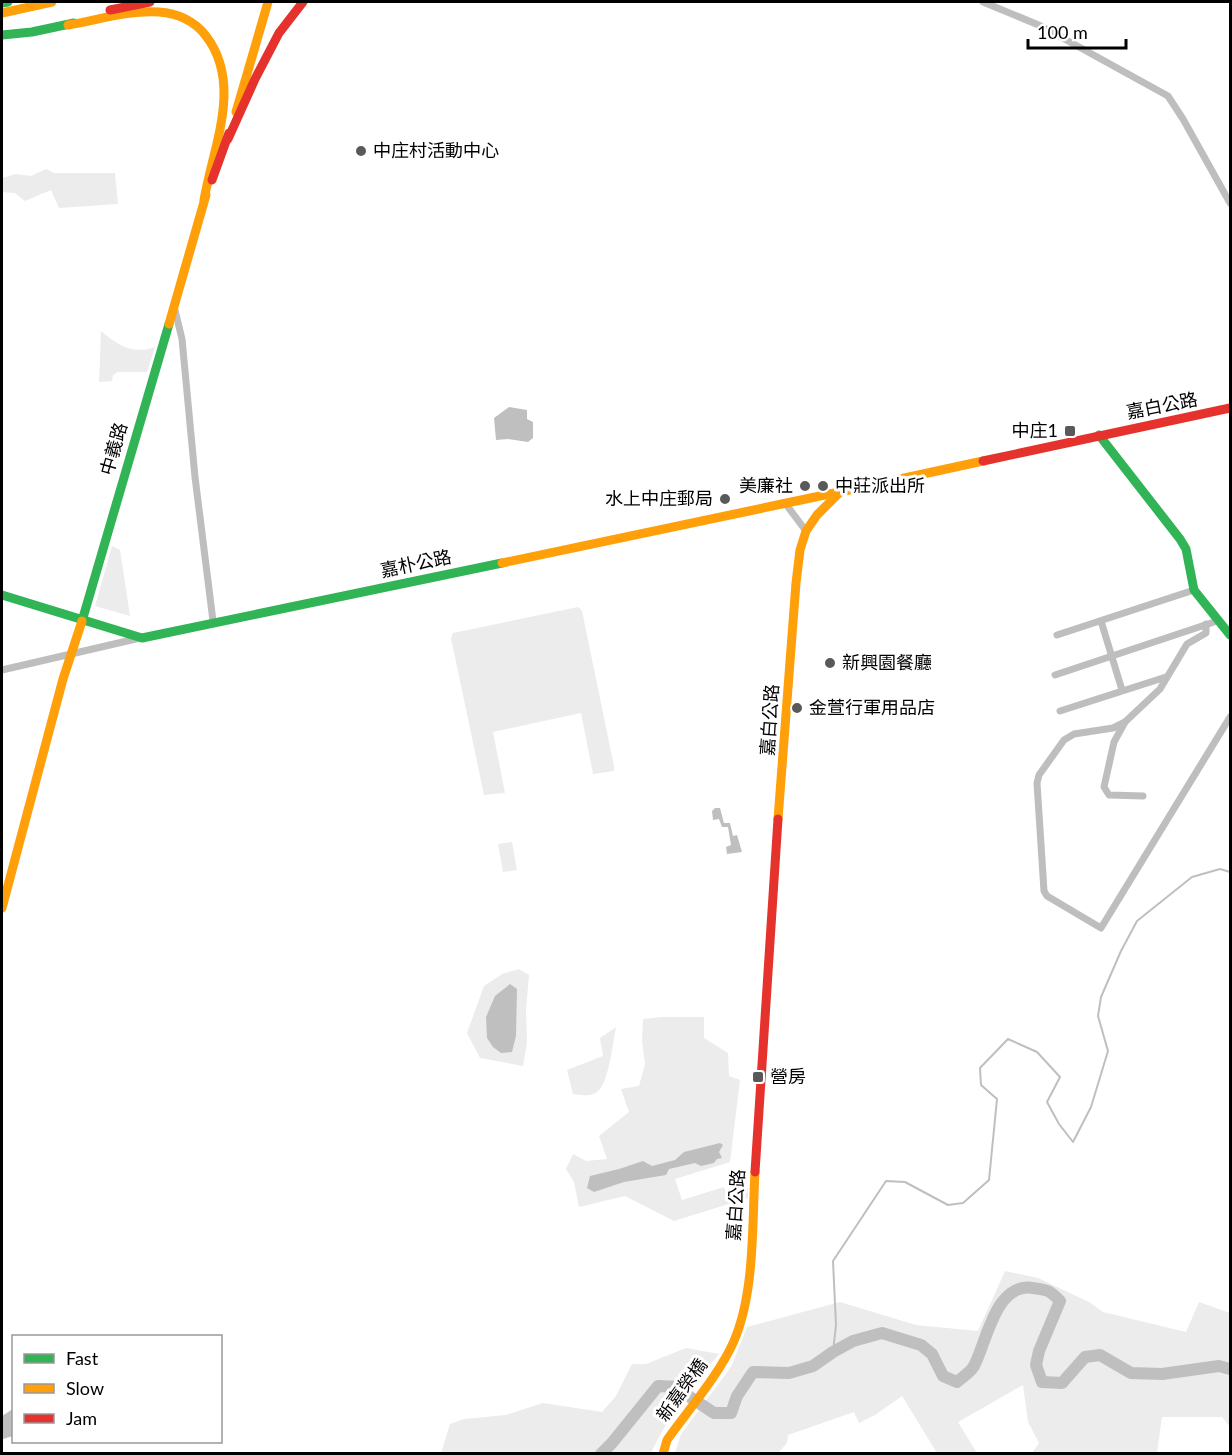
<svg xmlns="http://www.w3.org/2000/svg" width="1232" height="1455" viewBox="0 0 1232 1455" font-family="Lato,'Noto Sans TC',sans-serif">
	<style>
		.green { fill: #ececec }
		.water { fill: #bfbfbf }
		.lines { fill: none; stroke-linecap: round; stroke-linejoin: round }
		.stream { stroke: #bfbfbf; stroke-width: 2 }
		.river { stroke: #bfbfbf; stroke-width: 12 }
		.street { stroke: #bebebe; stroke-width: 7 }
		.fast { stroke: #30b455; stroke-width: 9 }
		.slow { stroke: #ff9f0a; stroke-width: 9 }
		.jam { stroke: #e5322d; stroke-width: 9 }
		.poi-dot { fill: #595959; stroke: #fff; stroke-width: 2 }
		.labels { text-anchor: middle; stroke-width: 6; stroke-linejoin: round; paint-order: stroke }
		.poi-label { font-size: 18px; fill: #000; stroke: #fff; text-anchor: start }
		.street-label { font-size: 18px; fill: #000; stroke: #fff }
	</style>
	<rect width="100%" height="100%" fill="#fff"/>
	<g class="green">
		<path d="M46,169L54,173H115L118,204L59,208L51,190L25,201L15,193L2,192V178L16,174L31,176Z"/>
		<path d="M101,331C117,345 134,355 155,347L147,372H118L113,375L112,381L99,382Z"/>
		<path d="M112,546L120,550L130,616L95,606Z"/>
		<path d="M578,607L582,611L614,766V771L593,774L581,713L493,732L505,793L484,795L451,638L453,633Z"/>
		<path d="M512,842L517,870L503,872L498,844Z"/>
		<path d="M519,969L529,975L526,1010L527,1043L523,1066L480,1058L467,1033L484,986L502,974Z"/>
		<path d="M663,1017H704V1038L728,1053L729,1076L740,1080L730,1162L675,1179L682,1200L724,1187L726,1192L748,1188V1198L674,1221L625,1196L579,1207L574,1182L566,1169L573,1154L586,1161L607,1159L599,1136L629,1112L621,1089L639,1086L645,1064L642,1041L643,1019Z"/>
		<path d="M616,1027C613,1041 609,1084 597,1092C590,1097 581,1095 573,1094L567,1070L603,1056L600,1038Z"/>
		<path d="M1005,1271L1038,1278L1089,1302L1103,1312L1186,1332L1199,1302L1230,1313V1427L1222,1417H1162L1157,1453H1032L1039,1443L1028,1422L1023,1385L958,1422L977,1453H937L902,1396L875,1415L859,1423L854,1412L788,1435L787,1443L778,1453H675L681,1434L731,1367L747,1327L840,1302L916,1325L978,1331Z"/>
		<path d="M686,1348L719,1354C693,1386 668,1416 651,1453H441L450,1424L464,1419L506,1415L543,1403L602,1412L616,1396L632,1364H646Z"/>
	</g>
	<g class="water">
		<path d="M509,407L527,410V419L533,422V438L528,442L508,439L496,440L494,418Z"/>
		<path d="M715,808H720L724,823H730L733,836L737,835L742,852L727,854L726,847L731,845L728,827H722L719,819L713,820L712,811Z"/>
		<path d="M510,984L517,989L516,1036L512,1052L501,1053L493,1047L487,1038L486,1017L495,996Z"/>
		<path d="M720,1143L723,1145L719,1152L722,1158L717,1159L714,1163L701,1166L695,1163L669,1169L666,1175L624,1182L594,1192L587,1188L590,1176L619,1169L643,1161L652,1166L675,1160L684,1152Z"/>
		<path d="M13,1409V1436L3,1439L2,1416Z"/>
	</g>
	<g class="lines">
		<path class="stream" d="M833,1352L836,1325L833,1261L886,1181L905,1182L948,1205L963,1203L989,1180L997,1099L981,1085L980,1068L1008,1039L1037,1052L1060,1077L1047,1102L1059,1124L1073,1142L1091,1107L1108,1051L1098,1016L1101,997L1121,951L1137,921L1192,877L1220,869L1230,872"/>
		<path class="river" d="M601,1454L612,1443L658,1386L681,1387L687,1395L714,1413H731L737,1396L753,1372L789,1373L813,1366L833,1352L853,1341L882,1333L921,1345L932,1354L943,1376L957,1382C962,1377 970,1373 974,1366C987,1342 995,1282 1033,1288C1048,1290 1049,1290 1060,1301L1039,1351L1036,1365L1042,1382L1062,1383L1085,1357L1100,1355L1131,1373L1162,1374L1219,1366L1230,1369"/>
		<g class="street">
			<path d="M983,2L1041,26L1168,96L1183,119L1230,203"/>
			<path d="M174,306L182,339L195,477L213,621"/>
			<path d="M785,503L806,531"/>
			<path d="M1101,621L1122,690"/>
			<path d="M1057,635L1194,590"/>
			<path d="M2,670L140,638"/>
			<path d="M1055,675L1217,621"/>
			<path d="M1060,711L1166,677"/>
			<path d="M1125,722L1113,728L1074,734L1064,740L1039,775L1037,783L1044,891L1047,896L1101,928L1230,717"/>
			<path d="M1143,796L1109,795L1104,787L1114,742L1125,722L1160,689L1187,644L1206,633V624"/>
		</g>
		<g class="fast">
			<path d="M2,3L8,2"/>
			<path d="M2,35L32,32L74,23"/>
			<path d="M1099,435L1180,539L1186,549L1194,590L1230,635"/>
			<path d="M2,595L142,638L502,563"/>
			<path d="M82,621L169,324"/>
		</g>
		<g class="slow">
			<path d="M2,13L52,2"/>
			<path d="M68,25C98,20 128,10 159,12C177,13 195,21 206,36C243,84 213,147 204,200"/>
			<path d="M236,112L268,2"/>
			<path d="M169,324L206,195"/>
			<path d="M502,563L839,492"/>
			<path d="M778,819L796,583L800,550L806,531L817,515L840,492L983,461"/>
			<path d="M2,908L63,679L82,621"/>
			<path d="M663,1454L667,1440C689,1409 719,1375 734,1341C755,1292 752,1225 755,1172"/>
		</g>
		<g class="jam">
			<path d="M110,10L150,2"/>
			<path d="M228,139L255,79L279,33L303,2"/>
			<path d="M212,180L229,133"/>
			<path d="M983,461L1230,408"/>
			<path d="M755,1172L778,819"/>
		</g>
	</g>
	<g class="poi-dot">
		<circle cx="361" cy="151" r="6"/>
		<rect x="1064" y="425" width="12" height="12" rx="3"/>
		<circle cx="805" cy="486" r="6"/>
		<circle cx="823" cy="486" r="6"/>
		<circle cx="725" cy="499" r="6"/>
		<circle cx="830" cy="663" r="6"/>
		<circle cx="797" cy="708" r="6"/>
		<rect x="752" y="1071" width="12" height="12" rx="3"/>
	</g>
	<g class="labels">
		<g class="poi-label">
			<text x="373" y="157">中庄村活動中心</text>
			<text x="1058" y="437" text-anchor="end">中庄1</text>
			<text x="793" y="492" text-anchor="end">美廉社</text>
			<text x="835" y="492">中莊派出所</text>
			<text x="713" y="505" text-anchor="end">水上中庄郵局</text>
			<text x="842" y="669">新興園餐廳</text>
			<text x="809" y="714">金萱行軍用品店</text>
			<text x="770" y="1083">營房</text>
		</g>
		<g class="street-label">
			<text transform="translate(1162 406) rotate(-11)" y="6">嘉白公路</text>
			<text transform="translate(114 449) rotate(-74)" y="6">中義路</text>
			<text transform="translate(416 564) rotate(-12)" y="6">嘉朴公路</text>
			<text transform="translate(770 720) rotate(-86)" y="6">嘉白公路</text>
			<text transform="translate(736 1205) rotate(-86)" y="6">嘉白公路</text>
			<text transform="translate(682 1390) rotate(-54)" y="6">新嘉榮橋</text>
		</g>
	</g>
	<rect width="1232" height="1455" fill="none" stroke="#000000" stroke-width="6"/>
	<rect x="12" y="1335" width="210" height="108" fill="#ffffff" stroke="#999999" stroke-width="1.5"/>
	<rect x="24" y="1354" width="30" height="9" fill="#30b455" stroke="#999999" stroke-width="1.5"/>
	<text x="66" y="1365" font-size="18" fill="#000000">Fast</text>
	<rect x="24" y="1384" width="30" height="9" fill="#ff9f0a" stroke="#999999" stroke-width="1.5"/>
	<text x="66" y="1395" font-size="18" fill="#000000">Slow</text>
	<rect x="24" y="1414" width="30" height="9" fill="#e5322d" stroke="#999999" stroke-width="1.5"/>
	<text x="66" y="1425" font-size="18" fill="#000000">Jam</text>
	<path d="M1028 39v9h98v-9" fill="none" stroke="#000000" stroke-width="3"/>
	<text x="1037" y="39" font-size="18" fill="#000000" stroke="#ffffff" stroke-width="4.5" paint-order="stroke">100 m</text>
</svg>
